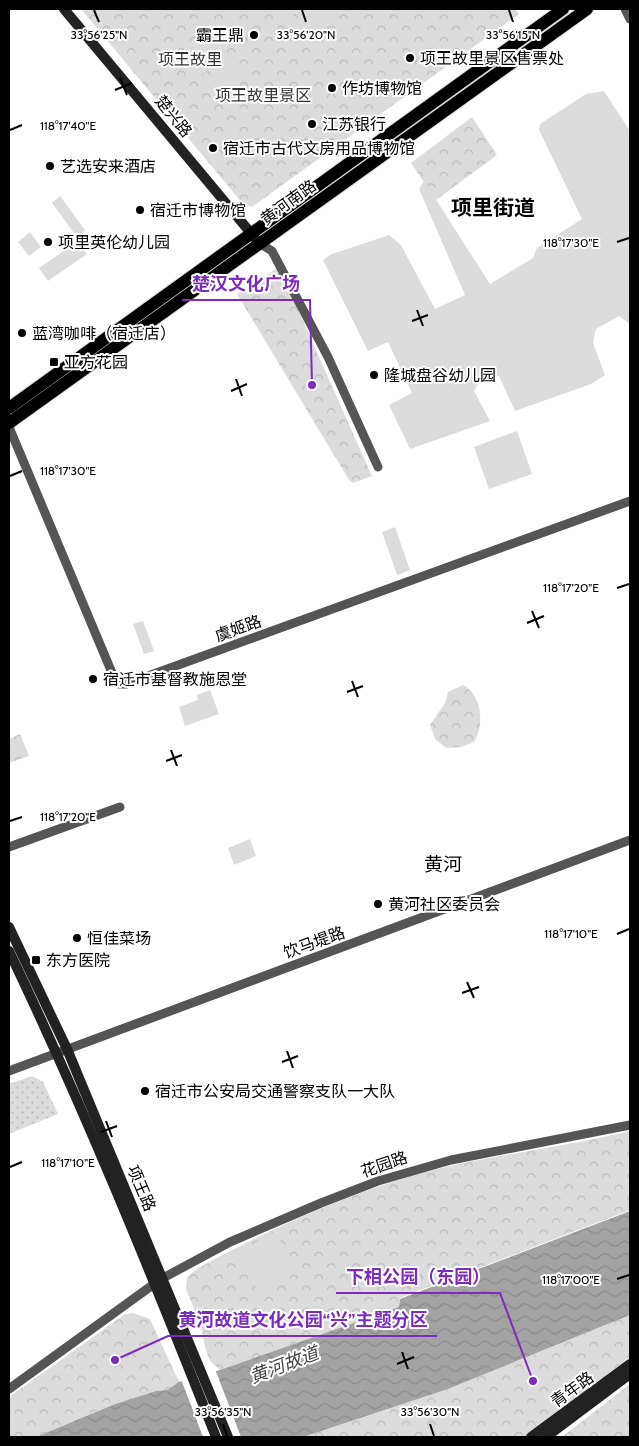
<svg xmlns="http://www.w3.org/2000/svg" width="639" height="1446" viewBox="0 0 639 1446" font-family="Cabin,'Noto Sans SC',sans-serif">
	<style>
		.grass { fill: url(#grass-dots) }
		.park { fill: url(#park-crowns) }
		.garden { fill: #dcdcdc }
		.water { fill: url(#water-waves) }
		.pier { fill: #fff }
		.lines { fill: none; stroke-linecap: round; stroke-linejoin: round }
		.primary-casing { stroke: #dbdbdb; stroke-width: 14 }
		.street { stroke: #555; stroke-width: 9 }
		.secondary { stroke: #222; stroke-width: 10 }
		.primary { stroke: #000; stroke-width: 12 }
		.ticks { fill: none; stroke: #000; stroke-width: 2 }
		.poi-dot { fill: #000; stroke: #fff; stroke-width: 2 }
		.labels { text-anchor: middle; stroke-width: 4; stroke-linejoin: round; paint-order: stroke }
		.poi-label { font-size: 16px; fill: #000; stroke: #fff; text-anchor: start }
		.park-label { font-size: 16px; fill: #333; stroke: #fff }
		.street-label { font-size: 16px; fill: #000; stroke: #fff }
		.water-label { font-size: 18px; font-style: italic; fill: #444; stroke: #fff }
		.quarter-label { font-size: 19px; fill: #000; stroke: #fff }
		.district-label { font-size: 21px; font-weight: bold; fill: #000; stroke: #fff }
		.ticks-label { font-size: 12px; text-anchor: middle; fill: #000; stroke: #fff; stroke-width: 4; stroke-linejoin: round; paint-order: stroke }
		.leader { fill: none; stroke: #7b2cbf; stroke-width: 2 }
		.callout-dot { fill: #7b2cbf; stroke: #fff; stroke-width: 2 }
		.callout-label { font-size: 18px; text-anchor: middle; font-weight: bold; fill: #7b2cbf; stroke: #fff; stroke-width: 4; stroke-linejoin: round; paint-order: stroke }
	</style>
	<defs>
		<pattern id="grass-dots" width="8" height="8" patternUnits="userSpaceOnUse" patternTransform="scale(1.25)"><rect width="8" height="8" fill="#dcdcdc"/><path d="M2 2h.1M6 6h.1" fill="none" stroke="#bbb" stroke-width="1.8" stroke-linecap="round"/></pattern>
		<pattern id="park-crowns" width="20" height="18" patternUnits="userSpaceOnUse" patternTransform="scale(1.25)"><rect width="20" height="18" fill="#dcdcdc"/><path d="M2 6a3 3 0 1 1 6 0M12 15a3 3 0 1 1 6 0" fill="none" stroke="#bbb"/></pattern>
		<pattern id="water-waves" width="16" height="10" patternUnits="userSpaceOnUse" patternTransform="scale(1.25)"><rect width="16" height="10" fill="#a3a3a3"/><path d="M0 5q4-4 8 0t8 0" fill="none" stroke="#8b8b8b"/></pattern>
	</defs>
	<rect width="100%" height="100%" fill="#fff"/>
	<path class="grass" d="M32,1076L43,1082L58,1114L9,1134V1084Z"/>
	<g class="park">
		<path d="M81,9H515L519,14L252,207L243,204Z"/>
		<path d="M472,117L497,155L436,200L411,163Z"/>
		<path d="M279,267L372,476L353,483L349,480L237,294Z"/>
		<path d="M463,685C482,695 485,726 474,742L461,747L446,748L435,739L430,725L445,703L448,692Z"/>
		<path d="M20,734L29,756L9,763V739Z"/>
		<path d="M630,1131V1210L400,1298L399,1307L220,1370L210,1361L205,1347L201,1326L186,1289L187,1277L198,1268C272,1228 350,1192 433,1170C498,1154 565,1147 630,1131Z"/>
		<path d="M133,1313L150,1319L179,1382L167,1390L156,1391L115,1404L36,1437H9V1397L125,1314Z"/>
		<path d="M630,1315V1357L525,1437H303L448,1389Z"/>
		<path d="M630,1384V1437H562Z"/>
	</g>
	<g class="garden">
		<path d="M308,9H326L331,14L299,37L284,20L291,13L297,19Z"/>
		<path d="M213,40L226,55L200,76L188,62Z"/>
		<path d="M230,59L242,74L217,95L205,81Z"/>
		<path d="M604,91L630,131V324L619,316L596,329L593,343L605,375L591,384L515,411L499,376L481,379L474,391L490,421L410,449L389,405L412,393L388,342L368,351L323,260L332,254L389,235L401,245L435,309L465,295L419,189L424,181L490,284L533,258L537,248L582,219L539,130L540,124L586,94Z"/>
		<path d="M60,196L85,230L77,237L52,203Z"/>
		<path d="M30,232L41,247L29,256L18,242Z"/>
		<path d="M78,241L87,254L48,281L39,268Z"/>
		<path d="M517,431L532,474L489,489L474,447Z"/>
		<path d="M395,527L410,570L397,575L382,532Z"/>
		<path d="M143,621L154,651L144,654L133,624Z"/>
		<path d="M210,690L219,714L185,726L179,707L198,700L197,695Z"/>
		<path d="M250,839L256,856L234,865L228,848Z"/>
		<path d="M275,1232L286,1252L248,1273L237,1253Z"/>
		<path d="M287,1252L298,1272L259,1293L248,1273Z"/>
	</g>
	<path class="water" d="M630,1211V1315L448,1389L303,1437H36L115,1404L156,1391L167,1390L179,1382L220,1370L399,1307L400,1299Z"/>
	<path class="pier" d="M215,1369L241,1437H203L181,1379Z"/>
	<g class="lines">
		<defs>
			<g id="primary">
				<path d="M9,408L563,9"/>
				<path d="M9,423L587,9"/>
			</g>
		</defs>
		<use href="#primary" class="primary-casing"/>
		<g class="street">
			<path d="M625,9L630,19"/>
			<path d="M259,243L272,251L328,357L378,467"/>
			<path d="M9,427L115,680L119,684H126L630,501"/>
			<path d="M9,847L120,807"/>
			<path d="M9,1071L630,840"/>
			<path d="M163,1278L230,1242L321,1203L378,1181L451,1160L630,1125"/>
			<path d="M9,1389L154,1284"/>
		</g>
		<g class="secondary">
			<path d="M64,9L255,238"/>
			<path d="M9,927L67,1049L228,1437"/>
			<path d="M9,951C85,1110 151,1273 216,1437"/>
			<path d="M531,1437L630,1364"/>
			<path d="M546,1437L630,1374"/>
		</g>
		<use href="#primary" class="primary"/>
	</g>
	<path class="ticks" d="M94,10L99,22M302,10L306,22M509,10L513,22M120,78L127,95M115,90L132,83M10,130L22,125M617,242L629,238M417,310L423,326M412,321L428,315M236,379L242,396M231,391L247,384M10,476L22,471M617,588L629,584M532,611L539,628M527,623L544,616M352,681L358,697M347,692L363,686M171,750L177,766M166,761L182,755M10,821L22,817M617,934L629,929M467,982L474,998M462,993L479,987M287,1051L293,1068M282,1062L298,1056M106,1121L112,1137M101,1132L117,1126M10,1167L22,1162M617,1279L629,1275M402,1352L408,1369M397,1364L414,1357M223,1424L227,1436M430,1424L434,1436"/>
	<g class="poi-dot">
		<circle cx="254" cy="35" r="5"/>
		<circle cx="410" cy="58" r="5"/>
		<circle cx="332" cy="88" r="5"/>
		<circle cx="312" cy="124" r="5"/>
		<circle cx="213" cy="148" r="5"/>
		<circle cx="50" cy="166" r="5"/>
		<circle cx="140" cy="210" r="5"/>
		<circle cx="48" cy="242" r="5"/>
		<circle cx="22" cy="333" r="5"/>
		<rect x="49" y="357" width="10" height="10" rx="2.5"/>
		<circle cx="374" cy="375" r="5"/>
		<circle cx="93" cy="679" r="5"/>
		<circle cx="378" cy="904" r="5"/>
		<circle cx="77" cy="938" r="5"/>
		<rect x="31" y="955" width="10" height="10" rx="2.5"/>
		<circle cx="145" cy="1091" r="5"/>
	</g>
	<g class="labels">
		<g class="poi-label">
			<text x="244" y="41" text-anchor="end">霸王鼎</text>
			<text x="420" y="64">项王故里景区售票处</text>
			<text x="342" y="94">作坊博物馆</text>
			<text x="322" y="130">江苏银行</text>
			<text x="223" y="154">宿迁市古代文房用品博物馆</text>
			<text x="60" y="172">艺选安来酒店</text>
			<text x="150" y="216">宿迁市博物馆</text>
			<text x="58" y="248">项里英伦幼儿园</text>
			<text x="32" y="339">蓝湾咖啡（宿迁店）</text>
			<text x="64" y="368">亚方花园</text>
			<text x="384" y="381">隆城盘谷幼儿园</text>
			<text x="103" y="685">宿迁市基督教施恩堂</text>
			<text x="388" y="910">黄河社区委员会</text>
			<text x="87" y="944">恒佳菜场</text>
			<text x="46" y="966">东方医院</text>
			<text x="155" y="1097">宿迁市公安局交通警察支队一大队</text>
		</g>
		<g class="park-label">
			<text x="190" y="65">项王故里</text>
			<text x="263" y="101">项王故里景区</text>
		</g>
		<g class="street-label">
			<text transform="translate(174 116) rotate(51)" y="6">楚兴路</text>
			<text transform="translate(288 202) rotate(-36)" y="6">黄河南路</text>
			<text transform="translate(238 628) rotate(-20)" y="6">虞姬路</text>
			<text transform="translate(314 942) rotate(-20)" y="6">饮马堤路</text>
			<text transform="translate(384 1164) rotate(-19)" y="6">花园路</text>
			<text transform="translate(142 1188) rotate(67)" y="6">项王路</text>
			<text transform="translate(572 1389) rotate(-36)" y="6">青年路</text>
		</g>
		<g class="water-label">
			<text transform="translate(284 1365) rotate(-21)" y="6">黄河故道</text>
		</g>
		<g class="quarter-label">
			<text x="443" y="871">黄河</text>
		</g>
		<g class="district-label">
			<text x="493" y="215">项里街道</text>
		</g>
	</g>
	<g class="ticks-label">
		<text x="513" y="39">33°56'15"N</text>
		<text x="99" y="39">33°56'25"N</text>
		<text x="306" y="39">33°56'20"N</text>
		<text x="68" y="130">118°17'40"E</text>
		<text x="571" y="247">118°17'30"E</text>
		<text x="68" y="475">118°17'30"E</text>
		<text x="571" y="592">118°17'20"E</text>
		<text x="68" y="821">118°17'20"E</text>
		<text x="571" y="938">118°17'10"E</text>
		<text x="68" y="1167">118°17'10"E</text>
		<text x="571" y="1284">118°17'00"E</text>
		<text x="223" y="1416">33°56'35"N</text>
		<text x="430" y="1416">33°56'30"N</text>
	</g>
	<path class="leader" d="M312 385L310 300H182M533 1381L500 1293H336M115 1360L168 1336H437"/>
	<g class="callout-dot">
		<circle cx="312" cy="385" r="5"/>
		<circle cx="533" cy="1381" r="5"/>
		<circle cx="115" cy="1360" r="5"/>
	</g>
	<g class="callout-label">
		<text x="246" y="290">楚汉文化广场</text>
		<text x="418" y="1283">下相公园（东园）</text>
		<text x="303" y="1326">黄河故道文化公园“兴”主题分区</text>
	</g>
	<rect width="639" height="1446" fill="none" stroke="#000000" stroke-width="20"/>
</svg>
